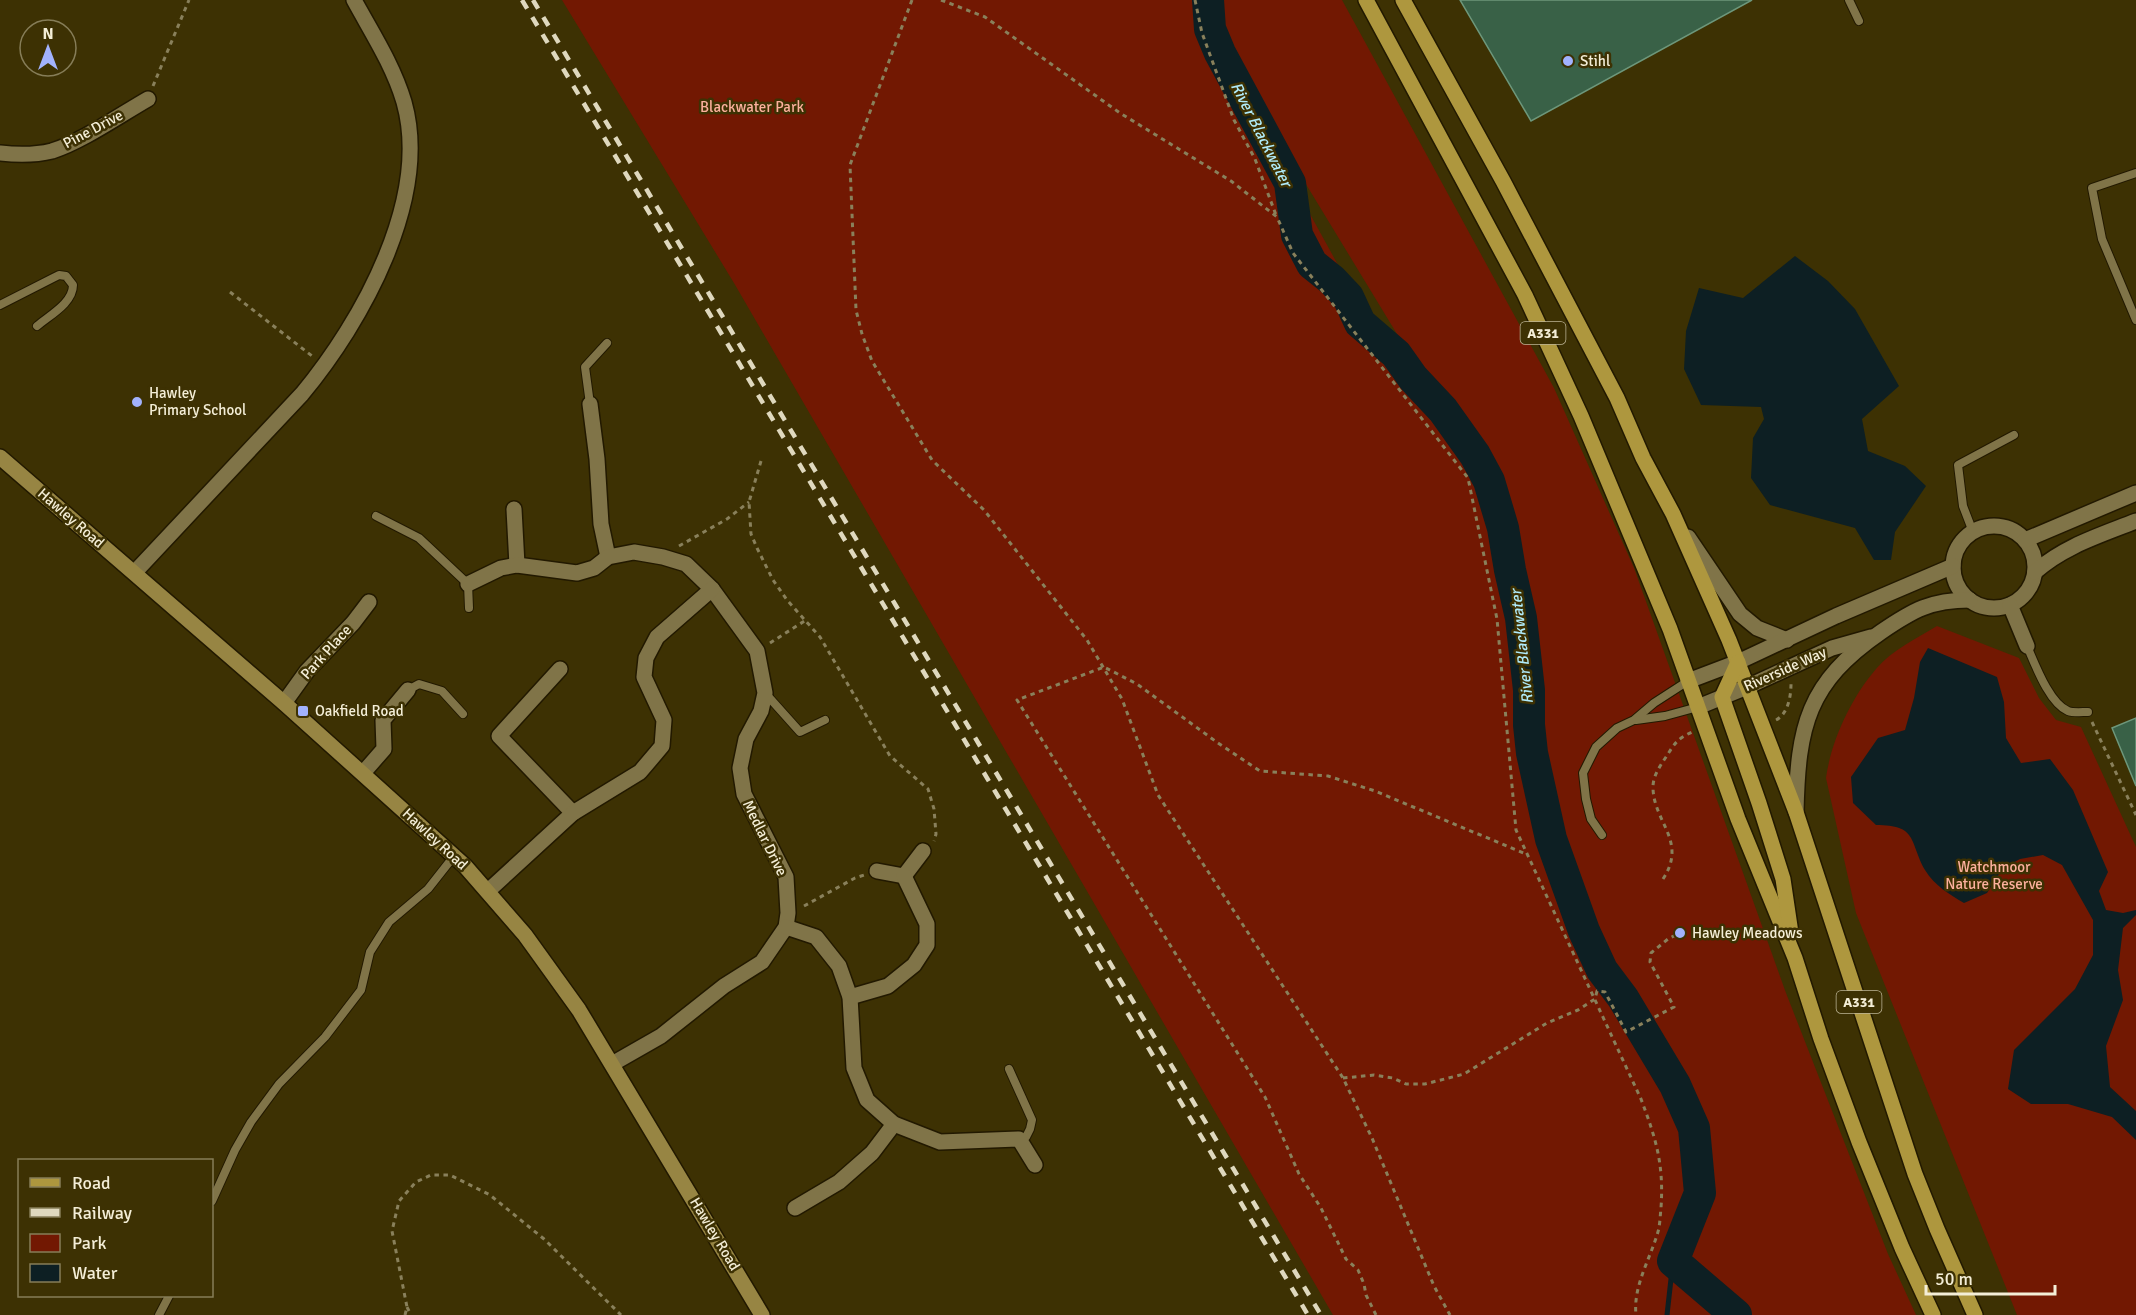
<svg xmlns="http://www.w3.org/2000/svg" width="2136" height="1315" viewBox="0 0 2136 1315" font-family="Signika,sans-serif">
	<style>
		.green { fill: #721802; fill-rule: evenodd }
		.water { fill: #0d1f23 }
		.lines { fill: none; stroke-linecap: round; stroke-linejoin: round }
		.stream { stroke: #0d1f23; stroke-width: 5 }
		.river { stroke: #0d1f23; stroke-width: 32 }
		.building { fill: #396147; stroke: #6d977b; stroke-width: 1.5 }
		.lane-casing { stroke: #221900; stroke-width: 10 }
		.street-casing { stroke: #221900; stroke-width: 18 }
		.secondary-casing { stroke: #221900; stroke-width: 18 }
		.primary-casing { stroke: #221900; stroke-width: 18 }
		.path { stroke: #89805b; stroke-width: 3; stroke-dasharray: 4.5 4.5; stroke-linecap: butt }
		.lane { stroke: #807448; stroke-width: 8 }
		.street { stroke: #807448; stroke-width: 15 }
		.secondary { stroke: #978543; stroke-width: 15 }
		.primary { stroke: #ae973e; stroke-width: 15 }
		.rail { stroke: #dfd8be; stroke-width: 4.5; stroke-dasharray: 10 10; stroke-linecap: butt }
		.poi-dot { fill: #a2b2fd; stroke: #3d3103; stroke-width: 2 }
		.labels { text-anchor: middle; stroke-width: 5; stroke-linejoin: round; paint-order: stroke }
		.shield { fill: #3d3103; stroke: #bdb597; stroke-width: 1.5 }
		.shield-label { font-size: 14px; font-weight: bold; fill: #f4eed7 }
		.poi-label { font-size: 15px; fill: #f4eed7; stroke: #3d3103; text-anchor: start }
		.park-label { font-size: 15px; fill: #fcb09d; stroke: #3d3103 }
		.street-label { font-size: 15px; fill: #f4eed7; stroke: #3d3103 }
		.water-label { font-size: 16px; font-style: italic; fill: #b0ebfa; stroke: #3d3103 }
	</style>
	<rect width="100%" height="100%" fill="#3d3103"/>
	<g class="green">
		<path d="M562,0H1342L1554,388L1634,568L1786,993L1888,1254L1916,1315H1333L734,283ZM1208,23L1411,357L1410,358L1387,354L1217,45Z"/>
		<path d="M1937,626L2019,658L2039,698L2056,720L2081,727L2136,847V1315H2017L1856,913L1826,778C1831,741 1851,698 1876,669C1892,650 1916,639 1937,626Z"/>
	</g>
	<g class="water">
		<path d="M1795,256L1828,281L1855,309L1899,386L1862,419L1868,451L1905,466L1926,486L1895,532L1891,560H1874L1855,528L1770,505L1751,478L1753,438L1764,419L1761,407L1701,405L1684,369L1686,331L1699,288L1743,298Z"/>
		<path d="M1928,648L1997,677L2004,702L2006,738L2021,763L2050,759L2073,790L2108,872L2099,891L2106,910L2123,913L2136,910V915L2123,928L2118,970L2123,1000L2106,1046L2110,1087L2136,1111V1140L2112,1117L2068,1104H2031L2008,1089L2014,1050L2075,989L2093,955V920L2062,865L2043,855L2020,859L2003,868L1987,893L1964,903C1949,894 1935,886 1925,870C1909,841 1918,825 1876,825L1853,803L1851,777L1878,738L1905,730L1914,698L1920,662Z"/>
	</g>
	<g class="lines">
		<path class="stream" d="M1667,1315L1673,1261"/>
		<path class="river" d="M1208,0L1210,29L1220,53L1290,183L1297,235L1312,264L1332,280L1348,297L1360,323L1396,354L1413,378L1443,410L1475,455L1489,481L1503,528L1510,570L1521,618L1529,690V725L1532,753L1551,839L1584,931L1602,970L1623,998L1675,1085L1694,1128L1700,1193L1673,1261L1736,1315"/>
	</g>
	<g class="building">
		<path d="M1460,0H1752L1531,121Z"/>
		<path d="M2136,718V786L2112,728Z"/>
	</g>
	<g class="lines">
		<defs>
			<g id="lane">
				<path d="M1849,0L1859,21"/>
				<path d="M2136,173L2092,188L2102,239L2136,320"/>
				<path d="M0,305L53,278L59,275L66,276L73,285C73,303 50,315 37,326"/>
				<path d="M590,404L585,367L607,343"/>
				<path d="M376,516L419,538L468,584L469,608"/>
				<path d="M1973,532L1963,506L1958,465L2014,435"/>
				<path d="M2027,646C2035,664 2049,703 2068,711C2073,713 2082,712 2088,712"/>
				<path d="M408,690L419,684L442,691L463,714"/>
				<path d="M766,694L800,732L825,720"/>
				<path d="M1636,720L1665,716L1698,707"/>
				<path d="M1602,835L1591,819L1586,799L1583,773L1596,747L1617,728L1634,720L1654,703L1688,681"/>
				<path d="M1009,1069L1032,1120L1030,1129L1026,1137L1019,1139"/>
				<path d="M212,1201L235,1150L251,1122L279,1084L325,1037L361,990L370,952L389,922L428,889L454,856"/>
				<path d="M159,1315L169,1296"/>
			</g>
			<g id="street">
				<path d="M0,153C17,155 36,155 52,151C81,142 120,115 148,99"/>
				<path d="M590,404L597,459L601,524L608,557"/>
				<path d="M514,509L517,565"/>
				<circle cx="1994" cy="567" r="41"/>
				<path d="M1688,537L1740,614L1757,628L1787,640"/>
				<path d="M2025,540L2136,493"/>
				<path d="M135,572L302,394C362,322 431,198 404,102C393,65 372,33 354,0"/>
				<path d="M2035,572C2064,546 2101,535 2136,521"/>
				<path d="M468,584L501,568L517,565L577,573L594,568L608,557L634,552L663,557L686,564L712,589L757,651L765,693L761,711L746,739L740,768L744,794L786,877L788,913L786,927L762,962L724,986L661,1036L612,1064"/>
				<path d="M2010,605L2027,646"/>
				<path d="M560,669L499,736L573,813"/>
				<path d="M1688,681L1738,662L1836,616L1953,566"/>
				<path d="M284,703L307,671L353,623L369,602"/>
				<path d="M1698,707L1747,687L1832,648L1871,637"/>
				<path d="M363,773L384,749L383,720L408,690"/>
				<path d="M1796,812C1798,726 1807,683 1881,632C1913,610 1931,600 1970,600"/>
				<path d="M877,871L904,876L923,851"/>
				<path d="M488,891L573,813L640,772L662,746L664,720L644,677L646,658L657,637L712,589"/>
				<path d="M786,927L816,937L839,966L850,997L854,1068L867,1100L894,1124L940,1142L1019,1139L1035,1165"/>
				<path d="M850,997L888,986L914,965L927,945V924L904,876"/>
				<path d="M795,1208L839,1182L872,1153L894,1124"/>
			</g>
			<path id="secondary" d="M0,457L284,703L465,866L525,935L579,1010L762,1315"/>
			<g id="primary">
				<path d="M1366,0L1525,295L1581,416L1670,629L1738,819L1795,958L1821,1039L1859,1142L1902,1248L1933,1315"/>
				<path d="M1403,0L1503,181L1617,398L1643,458L1673,514L1729,640L1796,812L1915,1174L1937,1229L1975,1315"/>
				<path d="M1738,662L1722,697L1759,803L1783,879L1791,933"/>
			</g>
		</defs>
		<use href="#lane" class="lane-casing"/>
		<use href="#street" class="street-casing"/>
		<use href="#secondary" class="secondary-casing"/>
		<use href="#primary" class="primary-casing"/>
		<g class="path">
			<path d="M912,0L850,165L856,310L862,334L872,361L932,460L984,510L1087,640L1122,699L1158,795L1343,1078L1372,1138L1434,1286L1450,1315"/>
			<path d="M941,0L985,17L1120,113L1231,181L1277,217L1293,253L1468,478L1497,619L1516,830L1641,1099C1656,1139 1664,1164 1661,1208C1660,1217 1660,1227 1657,1235C1649,1261 1633,1287 1636,1315"/>
			<path d="M1195,0L1202,33L1234,120L1255,159L1276,215"/>
			<path d="M153,86L189,0"/>
			<path d="M230,292L312,356"/>
			<path d="M761,461L749,502L751,534L757,548L773,580L787,600L820,637L890,756L928,789L934,809L936,834L934,841"/>
			<path d="M679,546L727,519L749,502"/>
			<path d="M770,643L806,620"/>
			<path d="M1776,720C1788,714 1791,696 1791,684"/>
			<path d="M2092,722L2136,815"/>
			<path d="M1663,879C1688,841 1653,822 1653,787C1653,776 1660,766 1666,757C1675,743 1677,739 1692,732"/>
			<path d="M804,906L855,878L864,875"/>
			<path d="M1343,1078L1374,1075L1393,1078L1406,1084H1425L1464,1074L1547,1023L1578,1010L1595,999L1597,991L1605,992L1626,1032L1674,1007L1650,962L1651,953L1668,939L1680,933"/>
			<path d="M407,1307L411,1315"/>
			<path d="M405,1315L407,1307L392,1231L399,1201L416,1182L431,1175H450L490,1195L544,1239L621,1315"/>
			<path d="M1376,1315L1366,1295L1364,1284L1358,1270L1346,1259L1321,1208L1299,1174L1265,1097L1017,700L1104,667L1137,684L1218,743L1260,771L1328,776L1375,791L1526,854"/>
		</g>
		<use href="#lane" class="lane"/>
		<use href="#street" class="street"/>
		<use href="#secondary" class="secondary"/>
		<use href="#primary" class="primary"/>
		<g class="rail">
			<path d="M522,0L1308,1315"/>
			<path d="M533,0L1321,1315"/>
		</g>
	</g>
	<g class="poi-dot">
		<circle cx="1568" cy="61" r="6"/>
		<circle cx="137" cy="402" r="6"/>
		<rect x="297" y="705" width="12" height="12" rx="3"/>
		<circle cx="1680" cy="933" r="6"/>
	</g>
	<g class="labels">
		<g class="shield">
			<rect x="1520.5" y="322" width="45" height="22" rx="4.5"/>
			<rect x="1836.5" y="991" width="45" height="22" rx="4.5"/>
		</g>
		<g class="shield-label">
			<text x="1543" y="338">A331</text>
			<text x="1859" y="1007">A331</text>
		</g>
		<g class="poi-label">
			<text x="1580" y="66">Stihl</text>
			<text x="149" y="398">Hawley<tspan x="149" dy="17">Primary School</tspan></text>
			<text x="315" y="716">Oakfield Road</text>
			<text x="1692" y="938">Hawley Meadows</text>
		</g>
		<g class="park-label">
			<text x="752" y="112">Blackwater Park</text>
			<text x="1994" y="872">Watchmoor<tspan x="1994" dy="17">Nature Reserve</tspan></text>
		</g>
		<g class="street-label">
			<text transform="translate(93 129) rotate(-28)" y="5">Pine Drive</text>
			<text transform="translate(71 518) rotate(41)" y="5">Hawley Road</text>
			<text transform="translate(326 652) rotate(-48)" y="5">Park Place</text>
			<text transform="translate(1785 669) rotate(-24)" y="5">Riverside Way</text>
			<text transform="translate(765 838) rotate(64)" y="5">Medlar Drive</text>
			<text transform="translate(435 839) rotate(43)" y="5">Hawley Road</text>
			<text transform="translate(715 1234) rotate(59)" y="5">Hawley Road</text>
		</g>
		<g class="water-label">
			<text transform="translate(1262 134) rotate(63)" y="6">River Blackwater</text>
			<text transform="translate(1521 647) rotate(-96)" y="6">River Blackwater</text>
		</g>
	</g>
	<rect x="18" y="1159" width="195" height="138" fill="#3d3103" stroke="#867d58" stroke-width="1.5"/>
	<rect x="30" y="1178" width="30" height="9" fill="#ae973e" stroke="#867d58" stroke-width="1.5"/>
	<text x="72" y="1189" font-size="18" fill="#f4eed7">Road</text>
	<rect x="30" y="1208" width="30" height="9" fill="#dfd8be" stroke="#867d58" stroke-width="1.5"/>
	<text x="72" y="1219" font-size="18" fill="#f4eed7">Railway</text>
	<rect x="30" y="1234" width="30" height="18" fill="#721802" stroke="#867d58" stroke-width="1.5"/>
	<text x="72" y="1249" font-size="18" fill="#f4eed7">Park</text>
	<rect x="30" y="1264" width="30" height="18" fill="#0d1f23" stroke="#867d58" stroke-width="1.5"/>
	<text x="72" y="1279" font-size="18" fill="#f4eed7">Water</text>
	<g transform="translate(48 48)"><circle r="28" fill="#3d3103" stroke="#867d58" stroke-width="1.5"/>
	<path d="M0-4.5L10 22L0 15L-10 22Z" fill="#a2b2fd"/>
	<text y="-9" font-size="16" font-weight="bold" text-anchor="middle" fill="#f4eed7">N</text>
	</g>
	<path d="M1926 1285v9h129v-9" fill="none" stroke="#f4eed7" stroke-width="3"/>
	<text x="1935" y="1285" font-size="18" fill="#f4eed7" stroke="#3d3103" stroke-width="4.5" paint-order="stroke">50 m</text>
</svg>
